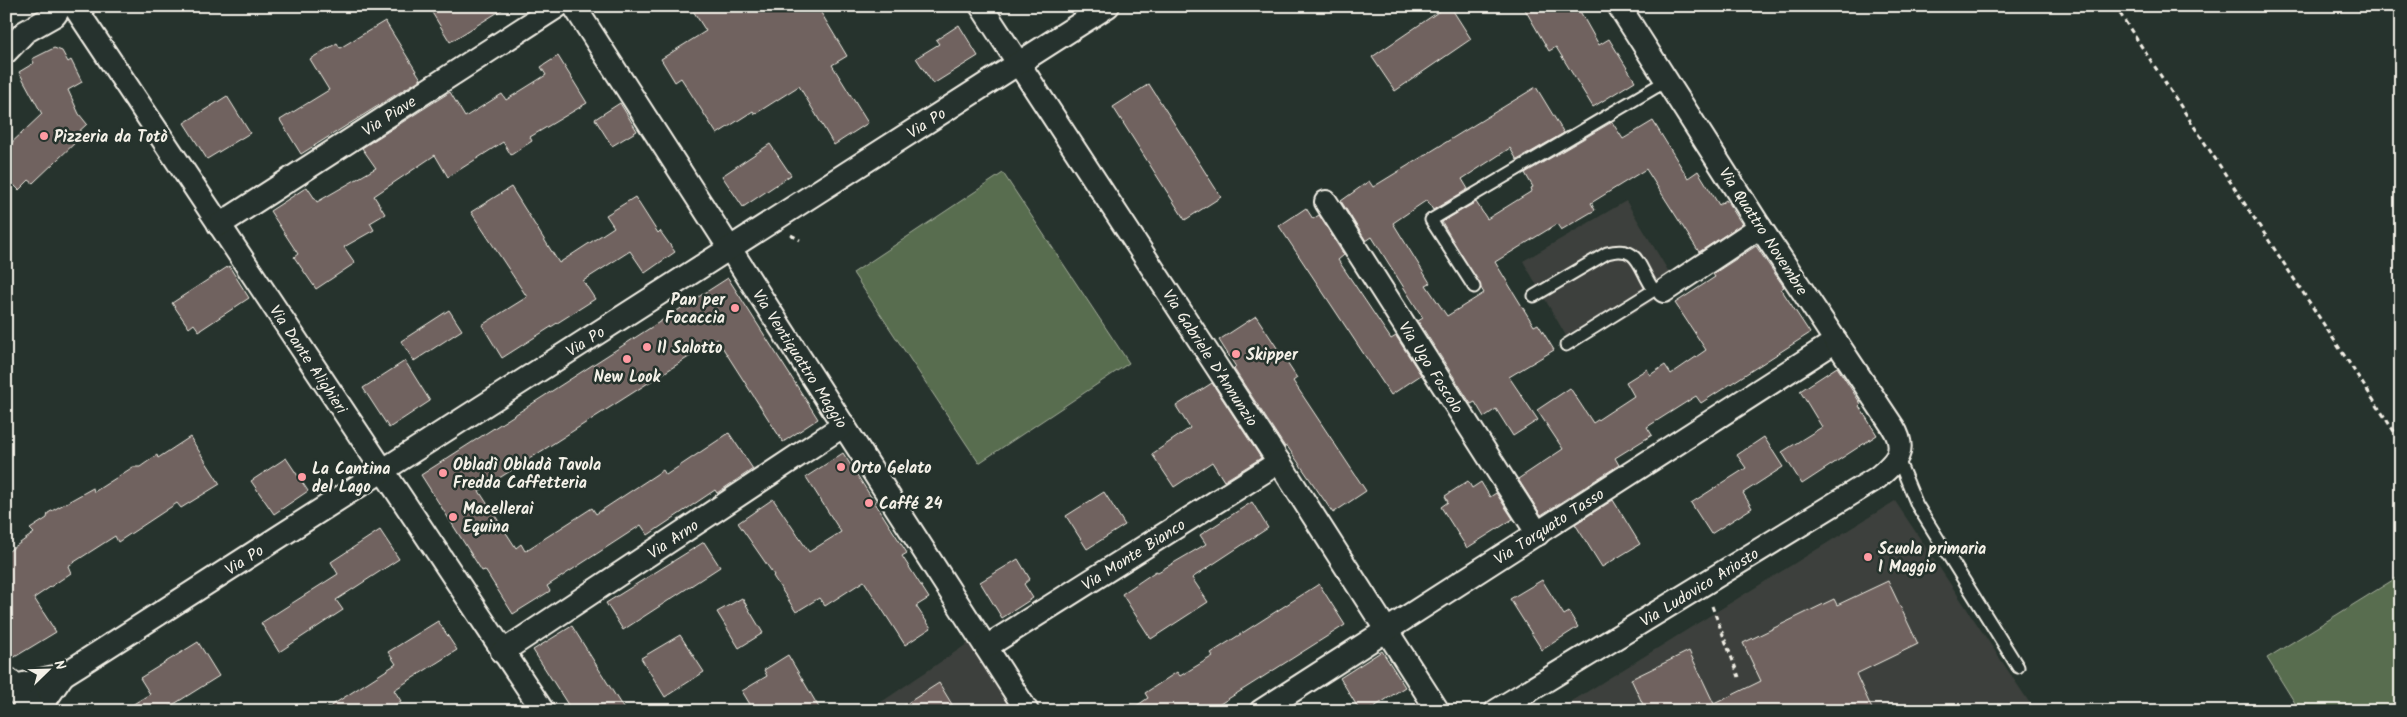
<svg xmlns="http://www.w3.org/2000/svg" width="2407" height="717" viewBox="0 0 2407 717" font-family="Kalam,sans-serif">
	<style>
		.built { fill: #3c413c }
		.green { fill: #586d50; stroke: #a6af9c }
		.building { fill: #6f625e; stroke: #f4f1e8 }
		.lines { fill: none; stroke-linecap: round; stroke-linejoin: round }
		.service-casing { stroke: #f4f1e8; stroke-width: 15 }
		.minor-casing { stroke: #f4f1e8; stroke-width: 26 }
		.tertiary-casing { stroke: #f4f1e8; stroke-width: 31 }
		.path { stroke: #f4f1e8; stroke-width: 3; stroke-dasharray: 5 4; stroke-linecap: butt }
		.service { stroke: #26332d; stroke-width: 11 }
		.minor { stroke: #26332d; stroke-width: 22 }
		.tertiary { stroke: #26332d; stroke-width: 28 }
		.poi-dot { fill: #ff9aa2; stroke: #26332d; stroke-width: 2 }
		.labels { text-anchor: middle; stroke-width: 5; stroke-linejoin: round; paint-order: stroke }
		.street-label { font-size: 16px; fill: #f4f1e8; stroke: #26332d }
		.poi-label { font-size: 16px; font-weight: bold; fill: #f4f1e8; stroke: #26332d; text-anchor: start }
	</style>
	<rect width="100%" height="100%" fill="#26332d"/>
	<filter id="ink" filterUnits="userSpaceOnUse"><feTurbulence type="fractalNoise" baseFrequency=".02" numOctaves="2"/><feDisplacementMap in="SourceGraphic" scale="10" xChannelSelector="R" yChannelSelector="G"/><feConvolveMatrix kernelMatrix="1 2 1 2 8 2 1 2 1" color-interpolation-filters="sRGB"/></filter>
	<g filter="url(#ink)">
		<g class="built">
			<path d="M1626,201L1678,287L1573,348L1523,261Z"/>
			<path d="M1895,501L2035,711H1556Z"/>
			<path d="M973,640L1017,711H868Z"/>
		</g>
		<g class="green">
			<path d="M1003,173L1129,363L979,463L853,273Z"/>
			<path d="M2401,575V711H2300L2267,658Z"/>
		</g>
		<g class="building">
			<path d="M428,6H508L450,42Z"/>
			<path d="M690,6H817L847,56L832,65L868,123L834,145L799,86L755,114L753,111L717,134L681,78L675,82L661,59L706,31Z"/>
			<path d="M1447,6H1450L1471,39L1395,91L1372,57Z"/>
			<path d="M1523,6H1577L1599,45L1609,39L1635,81L1593,107L1556,47L1549,51Z"/>
			<path d="M385,21L421,79L301,154L280,120L329,90L310,59L337,43L340,48Z"/>
			<path d="M959,25L978,56L933,84L916,58L939,44L936,40Z"/>
			<path d="M54,48L62,51L68,62L71,60L82,82L68,90L79,114L87,124L75,135L78,140L33,183L29,180L19,190L6,177V148L42,114L19,72L34,63L32,59Z"/>
			<path d="M558,56L587,103L530,137L532,141L511,155L503,142L448,177L435,155L374,196L385,214L370,223L374,230L344,247L355,263L316,289L294,257L298,254L270,211L307,187L317,202L376,168L362,148L450,92L465,117L502,94L506,100L546,75L541,67Z"/>
			<path d="M1149,84L1221,197L1185,220L1113,107Z"/>
			<path d="M1536,87L1564,133L1517,160L1510,148L1462,179L1468,189L1433,210L1427,200L1393,223L1430,283L1426,285L1447,316L1484,293L1442,222L1476,202L1487,219L1532,191L1531,188L1533,187L1525,173L1612,122L1623,139L1653,121L1688,178L1698,171L1719,205L1726,200L1742,224L1699,252L1646,169L1591,203L1595,210L1561,230L1557,224L1495,262L1534,326L1538,324L1554,350L1509,377L1538,420L1513,436L1496,409L1484,417L1475,402L1471,404L1418,321L1423,318L1372,237L1366,241L1341,201L1369,181L1373,187Z"/>
			<path d="M227,96L250,133L207,159L184,123Z"/>
			<path d="M620,103L637,131L612,146L595,119Z"/>
			<path d="M770,144L791,175L743,207L722,176Z"/>
			<path d="M511,187L559,263L614,227L606,215L635,197L658,233L660,231L675,252L645,273L630,251L583,281L595,299L502,358L482,325L527,297L471,212Z"/>
			<path d="M1306,208L1313,219L1319,215L1344,255L1338,260L1391,339L1396,336L1421,375L1391,395L1279,226Z"/>
			<path d="M1756,246L1784,287L1781,289L1810,333L1701,403L1696,396L1647,427L1652,435L1615,458L1619,465L1541,515L1518,479L1563,449L1537,410L1570,388L1593,423L1634,396L1626,382L1647,369L1650,375L1665,365L1671,374L1706,350L1675,303L1715,277L1713,274Z"/>
			<path d="M229,266L249,298L199,331L194,324L189,328L172,303Z"/>
			<path d="M728,278L818,419L783,442L717,339L479,491L516,548L521,544L525,551L592,508L596,514L663,470L666,475L729,433L753,469L717,493L715,490L648,535L641,525L547,586L550,591L513,614L485,570L482,571L421,475Z"/>
			<path d="M449,310L462,330L414,361L401,341Z"/>
			<path d="M1256,316L1297,378L1293,381L1366,491L1333,513L1287,446L1285,447L1234,369L1236,367L1219,340Z"/>
			<path d="M405,361L430,401L389,428L363,388Z"/>
			<path d="M1837,367L1861,404L1859,406L1877,435L1802,484L1782,452L1822,427L1800,391Z"/>
			<path d="M1212,383L1261,458L1224,481L1212,462L1174,487L1152,454L1190,428L1176,406Z"/>
			<path d="M190,437L220,484L181,508L177,503L118,542L115,536L68,566L71,573L34,598L56,632L13,658L6,647V553L34,533L30,529L47,518L48,513L93,488L94,492L133,467H140L157,455L158,458Z"/>
			<path d="M1764,437L1783,467L1743,493L1752,508L1711,534L1691,503L1746,468L1737,455Z"/>
			<path d="M843,453L907,553L902,556L929,598L916,606L931,628L905,645L864,581L825,606L819,598L796,612L773,576L774,575L738,523L773,499L809,552L841,532L806,477Z"/>
			<path d="M286,458L308,491L274,514L251,481Z"/>
			<path d="M1468,481L1472,488L1481,482L1490,497L1496,493L1513,519L1467,548L1441,507L1448,502L1445,496Z"/>
			<path d="M1104,492L1125,525L1087,549L1066,516Z"/>
			<path d="M1613,500L1640,544L1602,567L1575,524Z"/>
			<path d="M1252,502L1268,528L1192,578L1208,602L1151,639L1122,594L1156,571L1158,572L1206,544L1200,535Z"/>
			<path d="M380,530L399,559L336,600L343,610L279,652L261,623L338,574L331,562Z"/>
			<path d="M704,542L720,567L623,630L606,603Z"/>
			<path d="M1018,559L1030,579L1024,584L1033,598L1002,618L980,582Z"/>
			<path d="M1542,580L1564,615L1569,612L1578,627L1542,650L1510,599Z"/>
			<path d="M1888,581L1918,644L1856,674L1873,711H1646L1631,679L1689,651L1714,704L1761,681L1743,643L1834,599L1837,605Z"/>
			<path d="M1319,584L1345,625L1209,711H1129L1148,698L1145,693L1177,672L1180,676L1213,656L1211,653Z"/>
			<path d="M742,598L763,633L739,648L717,612Z"/>
			<path d="M438,621L457,650L394,690L401,701L386,711H323L396,664L388,652Z"/>
			<path d="M572,626L625,711H572L533,650Z"/>
			<path d="M680,635L704,672L665,697L641,658Z"/>
			<path d="M198,642L219,676L163,711H122L150,694L140,678Z"/>
			<path d="M1382,651L1405,687L1368,711H1360L1340,678Z"/>
			<path d="M788,655L821,711H754L742,691L767,676L764,670Z"/>
			<path d="M939,683L956,711H895Z"/>
		</g>
		<g class="lines">
			<defs>
				<g id="service">
					<path d="M1474,287L1431,220L1666,81"/>
					<path d="M1534,296L1607,253C1640,244 1638,268 1654,290L1664,291"/>
					<path d="M1566,345L1654,290"/>
					<path d="M1898,459L1917,505L2018,667"/>
				</g>
				<g id="minor">
					<path id="s1" d="M74,6L543,711"/>
					<path id="s2" d="M574,6L1027,711"/>
					<path id="s3" d="M981,6L1279,462L1438,711"/>
					<path d="M6,52L25,32L55,15L61,6"/>
					<path id="s4" d="M1326,202L1538,534"/>
					<path id="s5" d="M219,225L558,6"/>
					<path d="M1664,291L1760,227"/>
					<path id="s6" d="M986,647L1279,462"/>
					<path id="s7" d="M502,652L844,425"/>
					<path id="s8" d="M15,686L63,675L79,665L1108,6"/>
					<path d="M38,711L63,675"/>
					<path id="s9" d="M1261,711L1836,341"/>
					<path id="s10" d="M1496,711L1877,478C1896,462 1908,451 1893,427L1760,227L1619,6"/>
				</g>
				<path id="tertiary" d="M6,681L24,695L30,711"/>
			</defs>
			<use href="#service" class="service-casing"/>
			<use href="#minor" class="minor-casing"/>
			<use href="#tertiary" class="tertiary-casing"/>
			<g class="path">
				<path d="M2115,6L2401,442"/>
				<path d="M791,235L800,240"/>
				<path d="M1712,606L1739,677"/>
			</g>
			<use href="#service" class="service"/>
			<use href="#minor" class="minor"/>
			<use href="#tertiary" class="tertiary"/>
		</g>
	</g>
	<g class="poi-dot">
		<circle cx="44" cy="136" r="5"/>
		<circle cx="735" cy="308" r="5"/>
		<circle cx="647" cy="347" r="5"/>
		<circle cx="1236" cy="354" r="5"/>
		<circle cx="627" cy="359" r="5"/>
		<circle cx="841" cy="467" r="5"/>
		<circle cx="443" cy="473" r="5"/>
		<circle cx="302" cy="477" r="5"/>
		<circle cx="869" cy="503" r="5"/>
		<circle cx="453" cy="517" r="5"/>
		<circle cx="1868" cy="557" r="5"/>
	</g>
	<g class="labels">
		<g class="street-label">
			<text dy="6" stroke="none"><textPath href="#s5" startOffset="202">Via Piave</textPath></text>
			<text dy="6" stroke="none"><textPath href="#s8" startOffset="1074">Via Po</textPath></text>
			<text transform="translate(1764 231) rotate(57)" y="6">Via Quattro Novembre</text>
			<text dy="6" stroke="none"><textPath href="#s8" startOffset="669">Via Po</textPath></text>
			<text dy="6" stroke="none"><textPath href="#s2" startOffset="419">Via Ventiquattro Maggio</textPath></text>
			<text dy="6" stroke="none"><textPath href="#s3" startOffset="420">Via Gabriele D'Annunzio</textPath></text>
			<text dy="6" stroke="none"><textPath href="#s1" startOffset="424">Via Dante Alighieri</textPath></text>
			<text dy="6" stroke="none"><textPath href="#s4" startOffset="196">Via Ugo Foscolo</textPath></text>
			<text dy="6" stroke="none"><textPath href="#s9" startOffset="342">Via Torquato Tasso</textPath></text>
			<text dy="6" stroke="none"><textPath href="#s7" startOffset="205">Via Arno</textPath></text>
			<text dy="6" stroke="none"><textPath href="#s6" startOffset="174">Via Monte Bianco</textPath></text>
			<text dy="6" stroke="none"><textPath href="#s8" startOffset="264">Via Po</textPath></text>
			<text dy="6" stroke="none"><textPath href="#s10" startOffset="238">Via Ludovico Ariosto</textPath></text>
		</g>
		<g class="poi-label">
			<text x="54" y="142">Pizzeria da Totò</text>
			<text x="725" y="305" text-anchor="end">Pan per<tspan x="725" dy="18">Focaccia</tspan></text>
			<text x="657" y="353">Il Salotto</text>
			<text x="1246" y="360">Skipper</text>
			<text x="627" y="382" text-anchor="middle">New Look</text>
			<text x="453" y="470">Obladì Obladà Tavola<tspan x="453" dy="18">Fredda Caffetteria</tspan></text>
			<text x="851" y="473">Orto Gelato</text>
			<text x="312" y="474">La Cantina<tspan x="312" dy="18">del Lago</tspan></text>
			<text x="879" y="509">Caffé 24</text>
			<text x="463" y="514">Macellerai<tspan x="463" dy="18">Equina</tspan></text>
			<text x="1878" y="554">Scuola primaria<tspan x="1878" dy="18">I Maggio</tspan></text>
		</g>
	</g>
	<rect width="2407" height="717" fill="none" stroke="#26332d" stroke-width="25"/>
	<rect x="12" y="12" width="2382" height="692" fill="none" stroke="#f4f1e8" stroke-width="2" filter="url(#ink)"/>
	<g transform="translate(48 670) rotate(67)" stroke="#26332d" stroke-width="4" paint-order="stroke">
	<path d="M0-4L9 19L0 12L-9 19Z" fill="#f4f1e8"/>
	<text y="-8" font-size="14" font-weight="bold" text-anchor="middle" fill="#f4f1e8">N</text>
	</g>
</svg>
